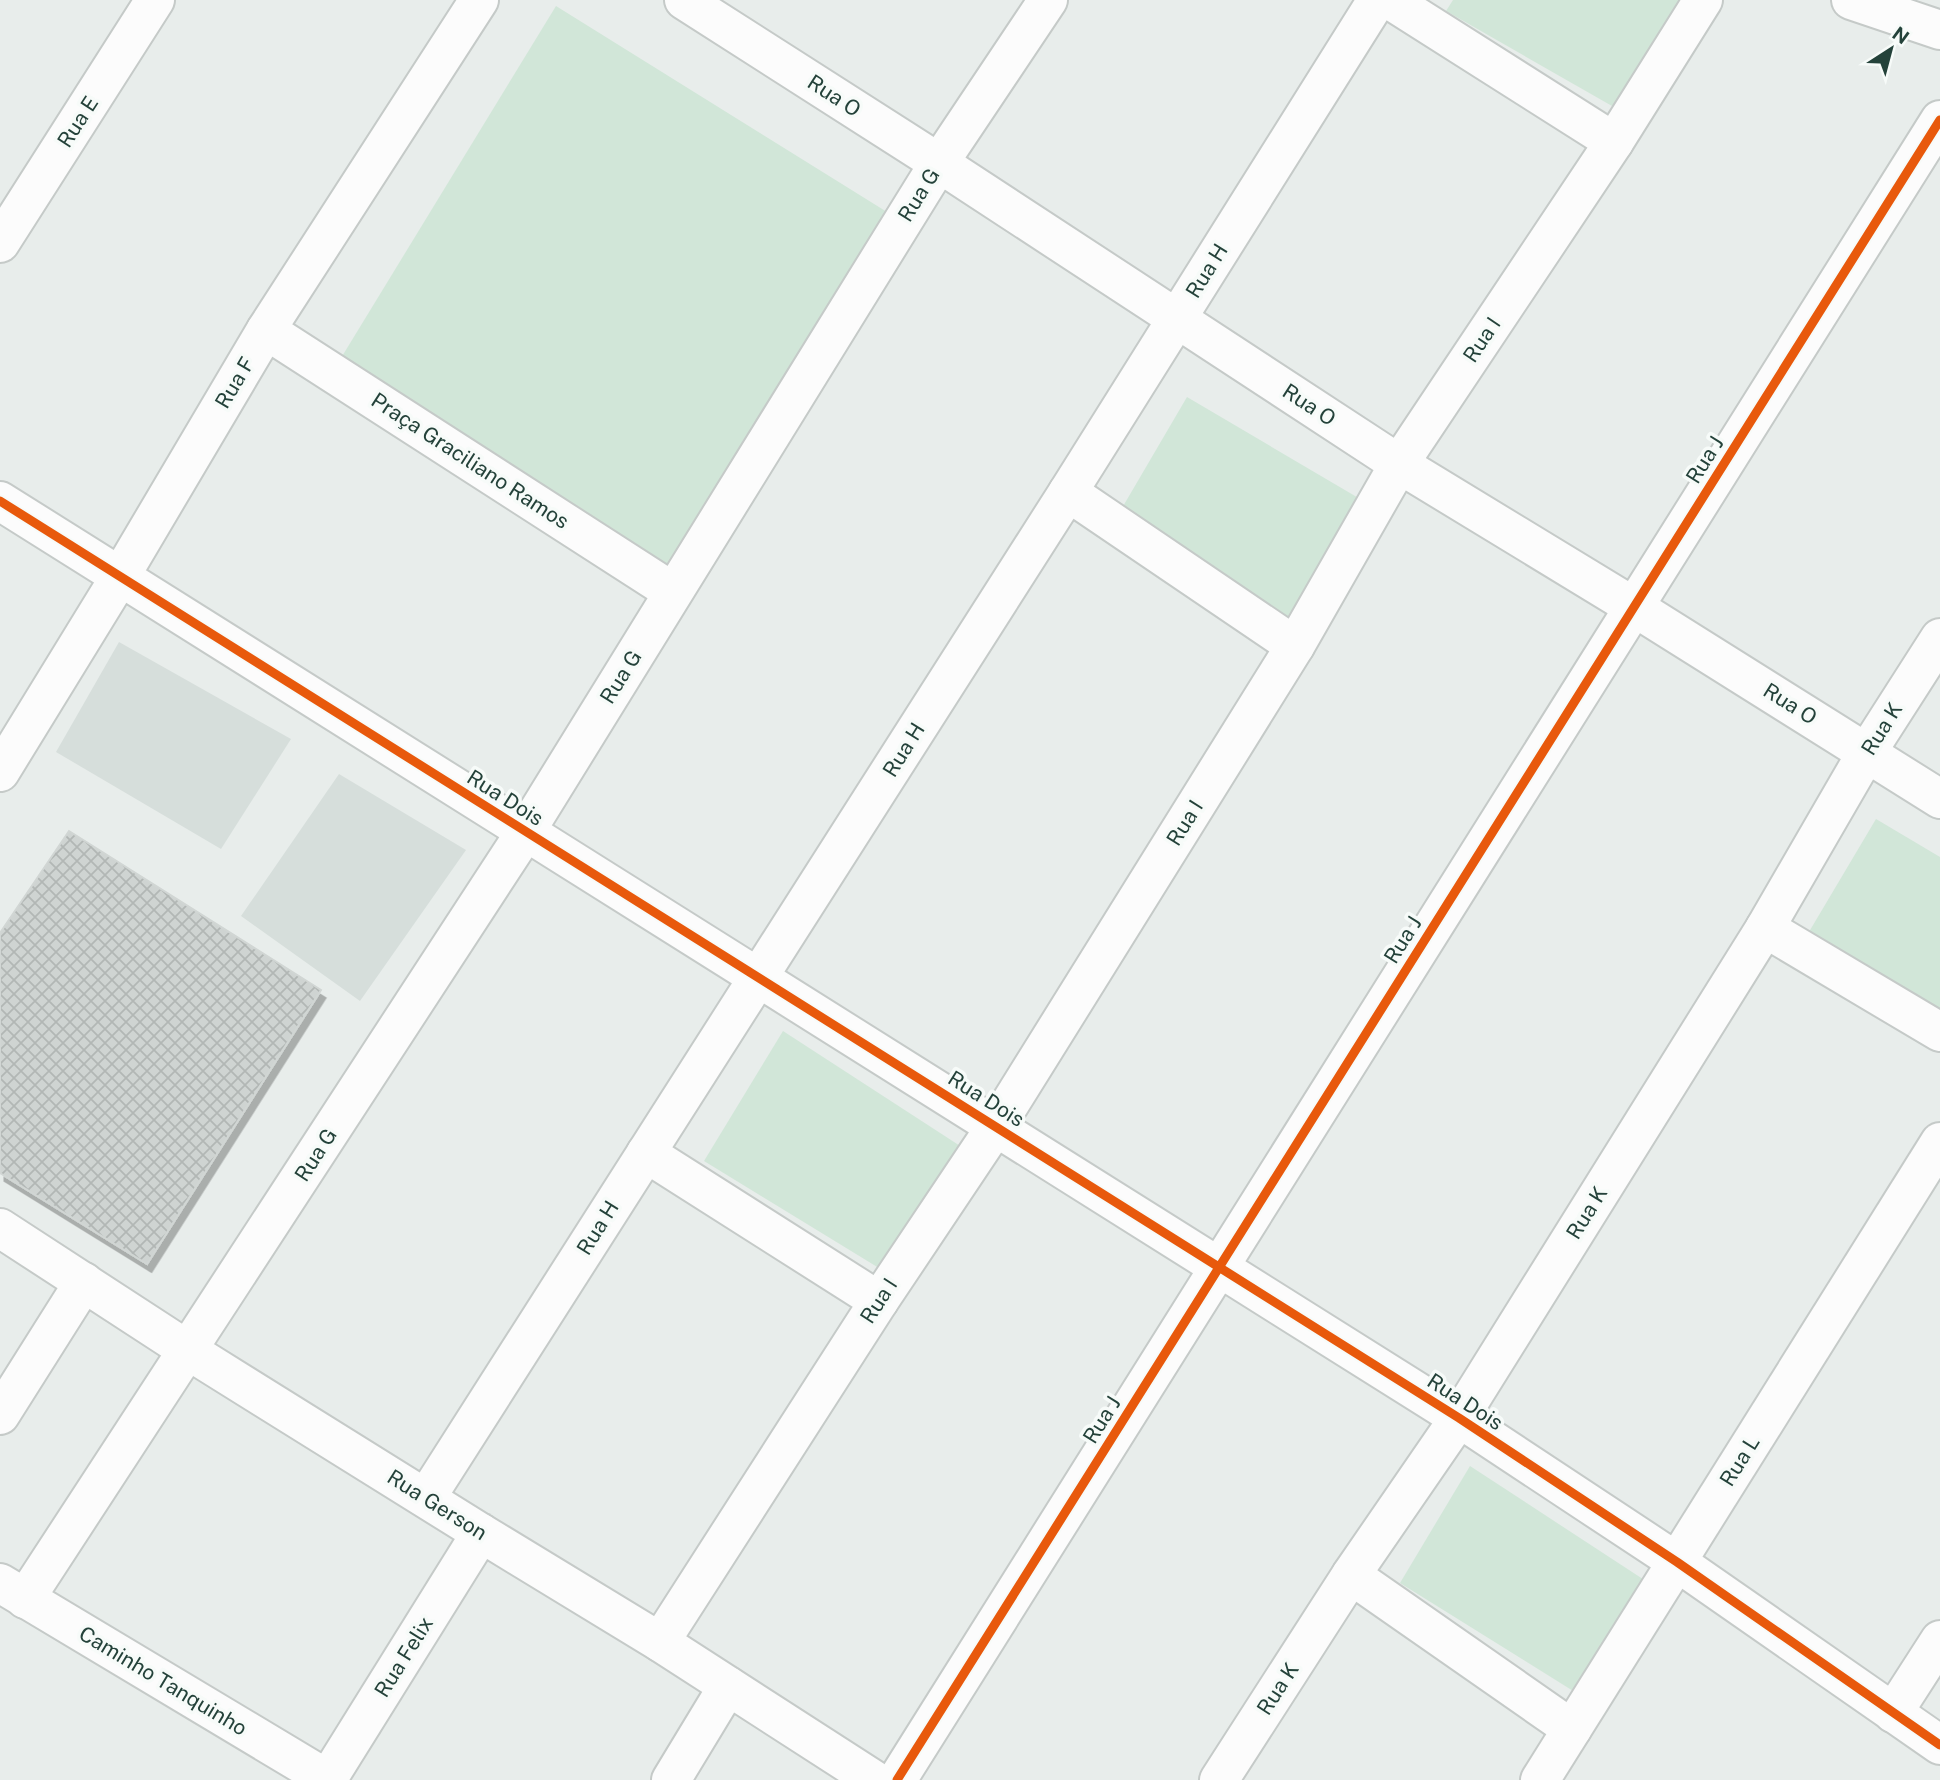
<svg xmlns="http://www.w3.org/2000/svg" width="1940" height="1780" viewBox="0 0 1940 1780" font-family="'Public Sans',sans-serif">
	<style>
		.built { fill: #d6dedb }
		.green { fill: #d1e6d8 }
		.building { fill: url(#building-cross-hatch); stroke: #d1d6d4; stroke-width: 2; filter: url(#shadow) }
		.lines { fill: none; stroke-linecap: round; stroke-linejoin: round }
		.minor-casing { stroke: #c5cac8; stroke-width: 42 }
		.minor { stroke: #fcfcfc; stroke-width: 38 }
		.cycleway-casing { stroke: #f7fbf9; stroke-width: 13 }
		.cycleway { stroke: #e8590c; stroke-width: 9 }
		.labels { text-anchor: middle; stroke-width: 7; stroke-linejoin: round; paint-order: stroke }
		.street-label { font-size: 21px; fill: #24423a; stroke: #f7fbf9 }
	</style>
	<defs>
		<pattern id="building-cross-hatch" width="8" height="8" patternUnits="userSpaceOnUse" patternTransform="scale(1.75)"><rect width="8" height="8" fill="#cfd4d2"/><path d="M0 0l8 8M0 8l8-8" fill="none" stroke="#b2b7b5"/></pattern>
		<filter id="shadow"><feDropShadow dx="4.5" dy="8" stdDeviation="0" flood-color="#0004"/></filter>
	</defs>
	<rect width="100%" height="100%" fill="#e8edeb"/>
	<g class="built">
		<path d="M119,642L291,739L221,849L56,752Z"/>
		<path d="M339,774L466,850L360,1001L241,916Z"/>
	</g>
	<g class="green">
		<path d="M1453,0H1699L1626,114L1446,11Z"/>
		<path d="M556,6L887,212L662,579L330,376Z"/>
		<path d="M1187,397L1367,503L1289,631L1115,520Z"/>
		<path d="M1876,819L1940,857V1029L1803,942Z"/>
		<path d="M783,1031L971,1153L892,1276L704,1161Z"/>
		<path d="M1470,1466L1652,1585L1578,1694L1400,1583Z"/>
	</g>
	<path class="building" d="M69,831L321,990L147,1264L0,1173V933Z"/>
	<g class="lines">
		<defs>
			<g id="minor">
				<path d="M684,0L939,163L1399,464L1634,607L1940,799"/>
				<path d="M1390,0L1614,142"/>
				<path d="M1851,0L1940,30"/>
				<path d="M0,243L155,0"/>
				<path d="M266,330L673,592"/>
				<path d="M1068,492L1295,646"/>
				<path d="M0,501L1459,1418L1677,1562L1940,1745"/>
				<path d="M0,772L121,575L266,330L479,0"/>
				<path d="M1765,928L1940,1032"/>
				<path d="M646,1153L879,1301"/>
				<path d="M0,1228L189,1351L481,1533L660,1642L874,1780"/>
				<path d="M0,1415L84,1282"/>
				<path d="M426,1498L1068,492L1377,0"/>
				<path d="M1351,1575L1572,1729"/>
				<path d="M0,1583L327,1779"/>
				<path d="M25,1599L526,831L939,163L1048,0"/>
				<path d="M660,1642L879,1301L996,1126L1295,646L1399,464L1614,142L1703,0"/>
				<path d="M1893,1713L1940,1640"/>
				<path d="M327,1780L481,1533"/>
				<path d="M671,1780L728,1686"/>
				<path d="M897,1780L1940,120"/>
				<path d="M1219,1780L1351,1575L1459,1418L1765,928L1867,752L1940,638"/>
				<path d="M1540,1780L1940,1142"/>
			</g>
		</defs>
		<use href="#minor" class="minor-casing"/>
		<use href="#minor" class="minor"/>
		<defs>
			<g id="cycleway">
				<path d="M0,501L1459,1418L1677,1562L1940,1745"/>
				<path d="M897,1780L1940,120"/>
			</g>
		</defs>
		<use href="#cycleway" class="cycleway-casing"/>
		<use href="#cycleway" class="cycleway"/>
	</g>
	<g class="labels">
		<g class="street-label">
			<text transform="translate(834 96) rotate(33)" y="7">Rua O</text>
			<text transform="translate(78 122) rotate(-57)" y="7">Rua E</text>
			<text transform="translate(919 195) rotate(-58)" y="7">Rua G</text>
			<text transform="translate(1207 271) rotate(-58)" y="7">Rua H</text>
			<text transform="translate(1482 340) rotate(-56)" y="7">Rua I</text>
			<text transform="translate(235 383) rotate(-59)" y="7">Rua F</text>
			<text transform="translate(1309 405) rotate(33)" y="7">Rua O</text>
			<text transform="translate(1705 460) rotate(-58)" y="7">Rua J</text>
			<text transform="translate(470 461) rotate(33)" y="7">Praça Graciliano Ramos</text>
			<text transform="translate(621 677) rotate(-58)" y="7">Rua G</text>
			<text transform="translate(1790 704) rotate(32)" y="7">Rua O</text>
			<text transform="translate(1882 729) rotate(-58)" y="7">Rua K</text>
			<text transform="translate(904 750) rotate(-58)" y="7">Rua H</text>
			<text transform="translate(505 798) rotate(32)" y="7">Rua Dois</text>
			<text transform="translate(1185 823) rotate(-58)" y="7">Rua I</text>
			<text transform="translate(1403 940) rotate(-58)" y="7">Rua J</text>
			<text transform="translate(986 1099) rotate(32)" y="7">Rua Dois</text>
			<text transform="translate(316 1155) rotate(-57)" y="7">Rua G</text>
			<text transform="translate(1587 1213) rotate(-58)" y="7">Rua K</text>
			<text transform="translate(598 1228) rotate(-58)" y="7">Rua H</text>
			<text transform="translate(879 1301) rotate(-57)" y="7">Rua I</text>
			<text transform="translate(1465 1402) rotate(33)" y="7">Rua Dois</text>
			<text transform="translate(1102 1420) rotate(-58)" y="7">Rua J</text>
			<text transform="translate(1740 1461) rotate(-58)" y="7">Rua L</text>
			<text transform="translate(437 1505) rotate(32)" y="7">Rua Gerson</text>
			<text transform="translate(404 1657) rotate(-58)" y="7">Rua Felix</text>
			<text transform="translate(163 1681) rotate(31)" y="7">Caminho Tanquinho</text>
			<text transform="translate(1278 1689) rotate(-57)" y="7">Rua K</text>
		</g>
	</g>
	<g transform="translate(1891 49) rotate(36)" stroke="#f7fbf9" stroke-width="5" paint-order="stroke">
	<path d="M0-5L12 26L0 18L-12 26Z" fill="#24423a"/>
	<text y="-10" font-size="19" font-weight="bold" text-anchor="middle" fill="#24423a">N</text>
	</g>
</svg>
